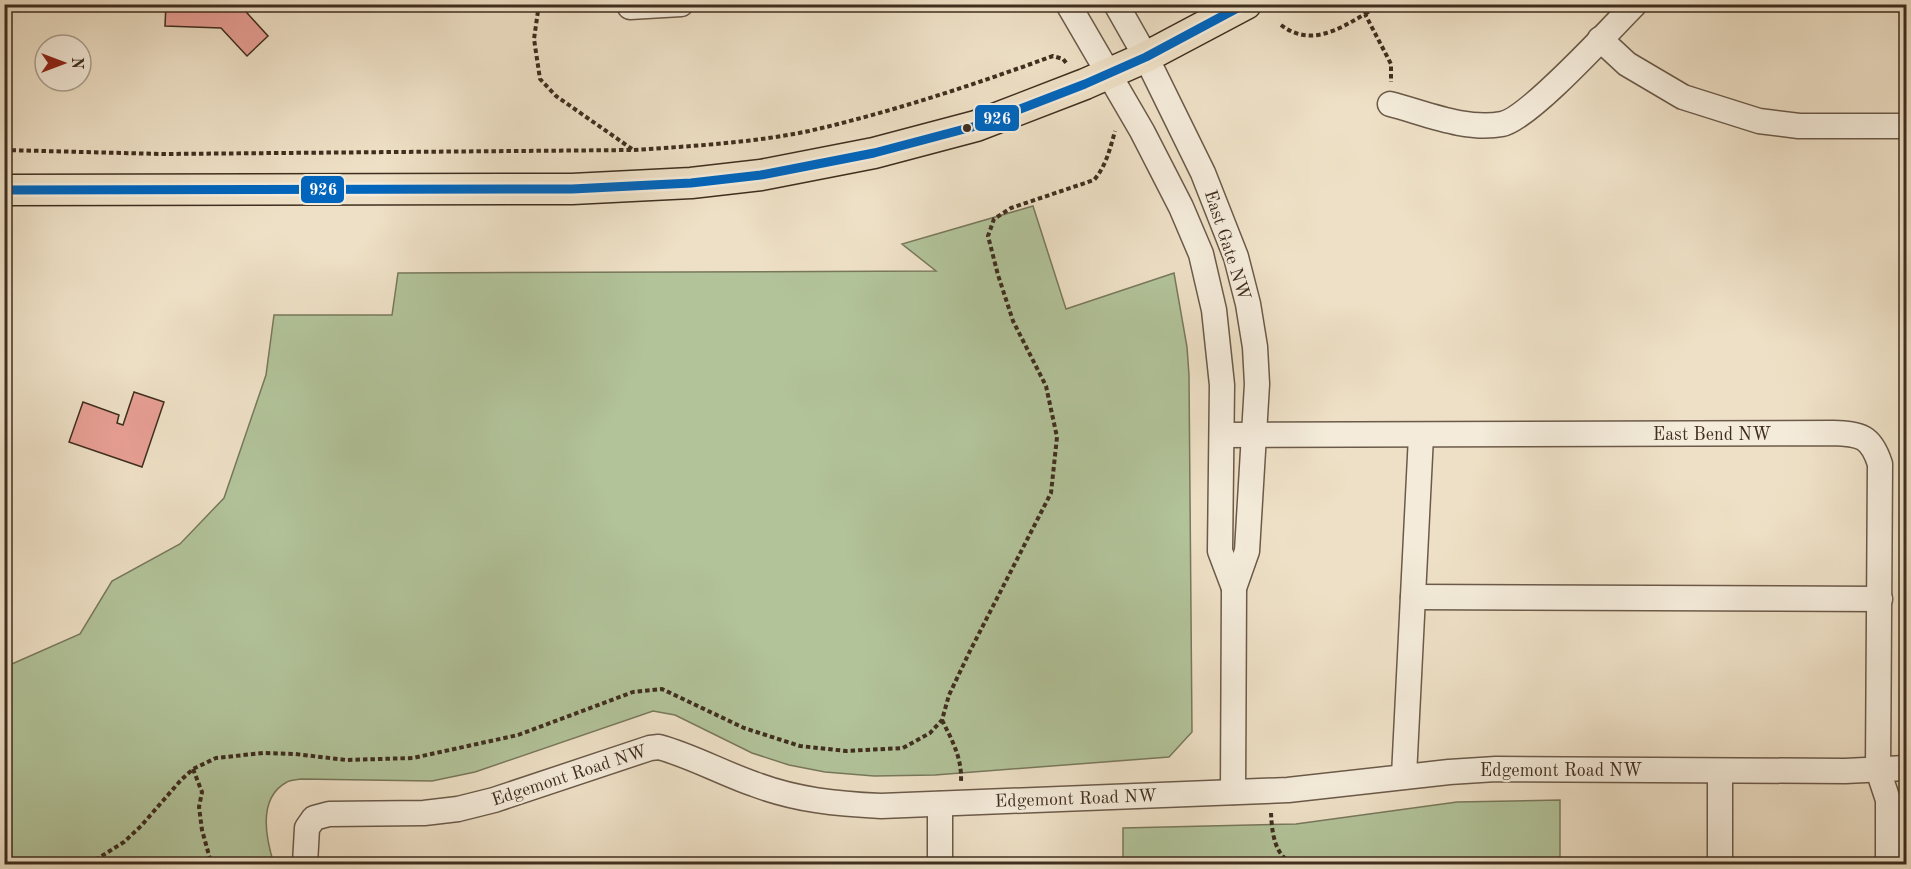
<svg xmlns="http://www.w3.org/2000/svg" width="1911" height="869" viewBox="0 0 1911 869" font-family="'Old Standard TT',serif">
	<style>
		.green { fill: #b2c39a; stroke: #78785c; stroke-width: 1.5 }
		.building { fill: #e89f95; stroke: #3f2e1f; stroke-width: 1.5 }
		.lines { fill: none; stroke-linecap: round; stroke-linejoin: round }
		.minor-casing { stroke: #6b5a49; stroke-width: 27 }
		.major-casing { stroke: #3f2e1f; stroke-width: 33 }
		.path { stroke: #3f2e1f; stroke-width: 4; stroke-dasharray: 4.5 3; stroke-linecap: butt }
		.minor { stroke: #f4ebda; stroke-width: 24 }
		.major { stroke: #eee0c6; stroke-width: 30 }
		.bus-1-casing { stroke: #f4ebda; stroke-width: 14 }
		.bus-1 { stroke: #0065bd; stroke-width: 9 }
		.bus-dot { fill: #3f2e1f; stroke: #f4ebda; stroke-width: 2 }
		.labels { text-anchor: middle; stroke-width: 4.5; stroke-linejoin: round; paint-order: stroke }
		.street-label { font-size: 18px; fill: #3f2e1f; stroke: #f4ebda }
		.line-badge { stroke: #f4ebda; stroke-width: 2 }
		.badge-label { font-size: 16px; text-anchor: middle; font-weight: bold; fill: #fff }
	</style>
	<rect width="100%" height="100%" fill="#eee0c6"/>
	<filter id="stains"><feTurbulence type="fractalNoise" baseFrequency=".00333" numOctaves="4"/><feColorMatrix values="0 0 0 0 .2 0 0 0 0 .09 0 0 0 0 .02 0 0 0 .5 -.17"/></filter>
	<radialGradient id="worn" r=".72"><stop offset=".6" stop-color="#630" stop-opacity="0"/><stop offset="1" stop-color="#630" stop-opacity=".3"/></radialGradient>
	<g class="green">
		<path d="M1033,206L1066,309L1174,273L1187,347L1189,375L1192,732L1169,757L935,775L874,776L825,772L789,765L752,753L675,715L653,711L475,772L432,781L301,779C296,780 290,780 287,782C257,798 266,839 274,864H5V667L80,634L112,581L180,544L224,498L266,375L274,315H392L398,273L936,271L902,244Z"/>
		<path d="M1560,800V864H1123V828L1296,824L1457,802Z"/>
	</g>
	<g class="building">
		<path d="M166,4H239L268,36L247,56L221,28L165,26Z"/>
		<path d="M134,392L164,402L142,467L69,442L83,402L119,415L117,423L123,425Z"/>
	</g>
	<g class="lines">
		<defs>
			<g id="minor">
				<path d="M1068,4L1142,131L1181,207L1201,254L1214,310L1222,385L1220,551L1234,588"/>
				<path d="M1116,4L1146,57L1203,173L1236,257L1248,304L1255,347L1257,384L1247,551L1234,588L1233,792"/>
				<path d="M630,7L681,4"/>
				<path d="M1600,39L1627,64L1683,97L1759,121L1799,126H1906"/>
				<path d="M1390,104C1425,113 1466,131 1502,124C1529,119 1611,28 1635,4"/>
				<path d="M1222,435L1833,433C1861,434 1871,436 1880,464L1878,770L1888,800V864"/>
				<path d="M1413,597L1880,599"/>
				<path d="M1720,771V864"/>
				<path d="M1404,776L1421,436"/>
				<path d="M940,804V864"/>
				<path d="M305,864L307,828L314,818L329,814L424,813L458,809L494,800L650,748L659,747C692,756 722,773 754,784C796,800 837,804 881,806L1288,790L1449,772L1496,769L1845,771L1906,768"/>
			</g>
			<path id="major" d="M4,190L572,189L691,183L761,175L874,153L976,126L1085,84L1146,57L1246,4"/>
		</defs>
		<use href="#minor" class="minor-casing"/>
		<use href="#major" class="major-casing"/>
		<g class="path">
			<path d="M539,4L534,39L540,79L556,96L632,149"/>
			<path d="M1365,14L1380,4"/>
			<path d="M1281,25C1310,47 1338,30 1365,14L1391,64V82"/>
			<path d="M4,150L163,154L633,150C692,146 751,143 809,131C892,112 973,85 1053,56L1063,59L1067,64"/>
			<path d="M942,720C952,740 962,758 961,781"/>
			<path d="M193,769L202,792L199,807L202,830L210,859L215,864"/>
			<path d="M1271,813C1272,832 1274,855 1293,864"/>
			<path d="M89,864L124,842L141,826L181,780L193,769L216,758L263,753L295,754L346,760L413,758L518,735L633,692L662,689L744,728L800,746L846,751L903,748L930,733L942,720L949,695L970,651L1051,493L1057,437L1046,386L1013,321L998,275L988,236L994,219L1011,208L1094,180C1106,166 1110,149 1115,131"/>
		</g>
		<use href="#minor" class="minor"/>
		<use href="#major" class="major"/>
		<defs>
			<path id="bus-1" d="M4,190L572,189L691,183L761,175L874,153L976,126L1085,84L1146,57L1245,4"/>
		</defs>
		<use href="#bus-1" class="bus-1-casing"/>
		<use href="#bus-1" class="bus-1"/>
	</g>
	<circle class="bus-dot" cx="967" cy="128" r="5"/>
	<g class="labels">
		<g class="street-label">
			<text transform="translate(1228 245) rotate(72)" y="6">East Gate NW</text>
			<text x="1712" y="440">East Bend NW</text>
			<text x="1561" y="776">Edgemont Road NW</text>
			<text transform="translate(569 775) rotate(-18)" y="6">Edgemont Road NW</text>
			<text transform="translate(1076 798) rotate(-2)" y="6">Edgemont Road NW</text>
		</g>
	</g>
	<g class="line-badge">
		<rect x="974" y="104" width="46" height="28" rx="6" fill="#0065bd"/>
		<rect x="300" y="175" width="45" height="29" rx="6" fill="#0065bd"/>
	</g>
	<g class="badge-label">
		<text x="997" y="124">926</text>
		<text x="323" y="195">926</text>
	</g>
	<rect width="1911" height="869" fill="none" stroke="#eee0c6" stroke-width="24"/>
	<rect x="6" y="6" width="1899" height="857" fill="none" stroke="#3f2e1f" stroke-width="3"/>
	<rect x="12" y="12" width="1887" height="845" fill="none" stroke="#3f2e1f" stroke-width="1.5"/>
	<g transform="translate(63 63) rotate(90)"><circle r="28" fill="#f4ebda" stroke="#ac9f8f" stroke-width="1.5"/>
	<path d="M0-4.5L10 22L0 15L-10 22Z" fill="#8f2418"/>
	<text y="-9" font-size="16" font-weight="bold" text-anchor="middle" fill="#3f2e1f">N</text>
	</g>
	<rect width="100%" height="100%" filter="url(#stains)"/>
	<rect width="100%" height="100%" fill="url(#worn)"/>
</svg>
